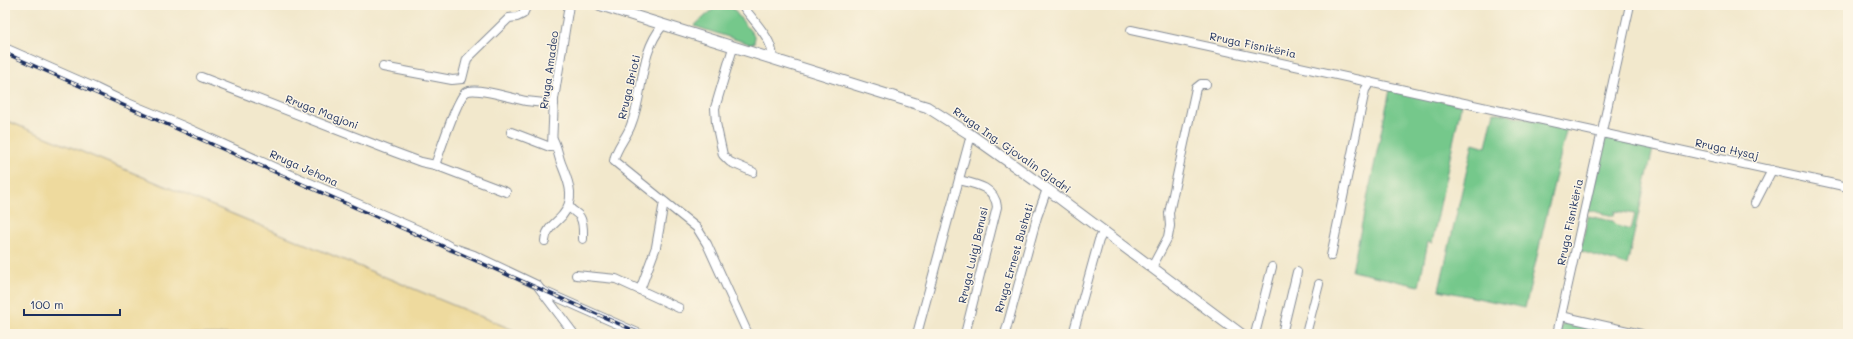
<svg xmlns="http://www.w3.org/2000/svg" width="1853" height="339" viewBox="0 0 1853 339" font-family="Mali,sans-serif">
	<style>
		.green { fill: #74c88b; stroke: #487c74 }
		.sand { fill: #eeda9e; stroke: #84847e }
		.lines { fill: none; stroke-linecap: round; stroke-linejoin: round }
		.minor-casing { stroke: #868c95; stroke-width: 10 }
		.major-casing { stroke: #868c95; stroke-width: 12 }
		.minor { stroke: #fff; stroke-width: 8 }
		.major { stroke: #fff; stroke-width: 10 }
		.rail-casing { stroke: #1b2f5e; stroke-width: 3.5 }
		.rail { stroke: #fcf5e5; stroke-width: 2; stroke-dasharray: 6; stroke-linecap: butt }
		.labels { text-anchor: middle; stroke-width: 3; stroke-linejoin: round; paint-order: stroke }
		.street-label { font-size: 11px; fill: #1b2f5e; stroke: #fcf5e5 }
	</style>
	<rect width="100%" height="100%" fill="#fcf5e5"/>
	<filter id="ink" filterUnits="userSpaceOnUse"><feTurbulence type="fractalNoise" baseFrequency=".025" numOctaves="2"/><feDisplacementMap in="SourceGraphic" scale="8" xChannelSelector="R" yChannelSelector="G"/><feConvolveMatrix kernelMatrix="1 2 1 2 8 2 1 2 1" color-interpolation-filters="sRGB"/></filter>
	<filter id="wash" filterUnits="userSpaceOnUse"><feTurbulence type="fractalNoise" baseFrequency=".012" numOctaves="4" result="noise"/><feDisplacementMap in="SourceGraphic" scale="16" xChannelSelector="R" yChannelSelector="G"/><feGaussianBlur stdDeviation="0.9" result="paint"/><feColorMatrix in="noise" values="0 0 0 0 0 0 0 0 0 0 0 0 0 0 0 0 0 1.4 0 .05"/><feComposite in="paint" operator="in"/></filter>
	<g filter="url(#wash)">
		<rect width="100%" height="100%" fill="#f2e8cc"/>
		<g class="green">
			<path d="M718,5H730L755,37L754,43L750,44L694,26Z"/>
			<path d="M1390,90L1461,105L1432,243L1428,242L1419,286L1352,271Z"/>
			<path d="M1494,112L1567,127L1525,308L1439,290L1473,143L1486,147Z"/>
			<path d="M1605,137L1653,149L1627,265L1580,251L1588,216L1613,221L1618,226L1631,230L1635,214L1615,211L1614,216L1588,210Z"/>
			<path d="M1567,321L1617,332L1616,334H1559L1563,323Z"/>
		</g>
		<path class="sand" d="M5,120L523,334H5Z"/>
	</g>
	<g filter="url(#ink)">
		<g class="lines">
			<defs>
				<g id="minor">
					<path d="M742,5C751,18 776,42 772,59"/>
					<path d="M663,25C638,55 645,91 631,125C627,137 615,149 614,161L697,228L707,244L748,334"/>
					<path d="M1131,30L1848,187"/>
					<path d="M5,48L96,88L123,101L181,125L280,170L430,235L451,247L474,255L537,285L574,334"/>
					<path d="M736,48L732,51L715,108L716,123L723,155L730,162L753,172"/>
					<path d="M383,67L452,80L462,79L467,59L509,18L517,17L523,14L527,5"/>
					<path d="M201,77L394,152L421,162L435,165L506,192"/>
					<path d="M511,132L550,147L552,146L554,99L569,5"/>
					<path d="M435,165C440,152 457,98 466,92C476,86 514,99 526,101C536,102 545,103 554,104"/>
					<path d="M959,180C976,184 995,187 997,207L965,334"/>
					<path d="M1755,203L1772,170"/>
					<path d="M569,206C572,212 577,212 580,217C584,223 583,233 583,239"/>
					<path d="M545,241C546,228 555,224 562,216C577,198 568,181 561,163C558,155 557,146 553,139"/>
					<path d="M1331,256L1365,90L1370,82"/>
					<path d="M1152,267L1168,237L1170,226L1169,213L1196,88L1201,84H1206"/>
					<path d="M576,275L616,279L679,308"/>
					<path d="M640,290L656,247L664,202"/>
					<path d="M543,291L640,334"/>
					<path d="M1561,316L1641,334"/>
					<path d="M917,334L971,135"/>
					<path d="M1005,334L1037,217L1047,189"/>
					<path d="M1073,334L1099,240L1104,231"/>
					<path d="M1255,334L1272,267"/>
					<path d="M1282,334L1297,272"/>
					<path d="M1306,334L1319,284"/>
					<path d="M1557,334L1630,5"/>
				</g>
				<path id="major" d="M600,5L927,107L971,135L1047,189L1241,334"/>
			</defs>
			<use href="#minor" class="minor-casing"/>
			<use href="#major" class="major-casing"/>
			<use href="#minor" class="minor"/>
			<use href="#major" class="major"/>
			<defs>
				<path id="rail" d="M5,53L642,334"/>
			</defs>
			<use href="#rail" class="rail-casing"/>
			<use href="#rail" class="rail"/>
		</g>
	</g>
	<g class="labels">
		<g class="street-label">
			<text transform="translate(1253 45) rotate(12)" y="4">Rruga Fisnikëria</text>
			<text transform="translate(549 70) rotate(-82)" y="4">Rruga Amadeo</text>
			<text transform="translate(629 87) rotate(-77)" y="4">Rruga Brioti</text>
			<text transform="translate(322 112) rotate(21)" y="4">Rruga Magjoni</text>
			<text transform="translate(1727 149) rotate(12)" y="4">Rruga Hysaj</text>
			<text transform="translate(1012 150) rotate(35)" y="4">Rruga Ing. Gjovalin Gjadri</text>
			<text transform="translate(304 168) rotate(24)" y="4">Rruga Jehona</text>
			<text transform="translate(1570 222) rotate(-78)" y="4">Rruga Fisnikëria</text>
			<text transform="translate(973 255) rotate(-77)" y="4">Rruga Luigj Benusi</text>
			<text transform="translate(1014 258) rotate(-74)" y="4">Rruga Ernest Bushati</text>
		</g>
	</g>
	<rect width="1853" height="339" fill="none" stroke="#fcf5e5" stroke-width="20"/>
	<path d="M24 309v6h96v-6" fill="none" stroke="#1b2f5e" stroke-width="2"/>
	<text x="30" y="309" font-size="12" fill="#1b2f5e" stroke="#fcf5e5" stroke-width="3" paint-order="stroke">100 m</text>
</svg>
